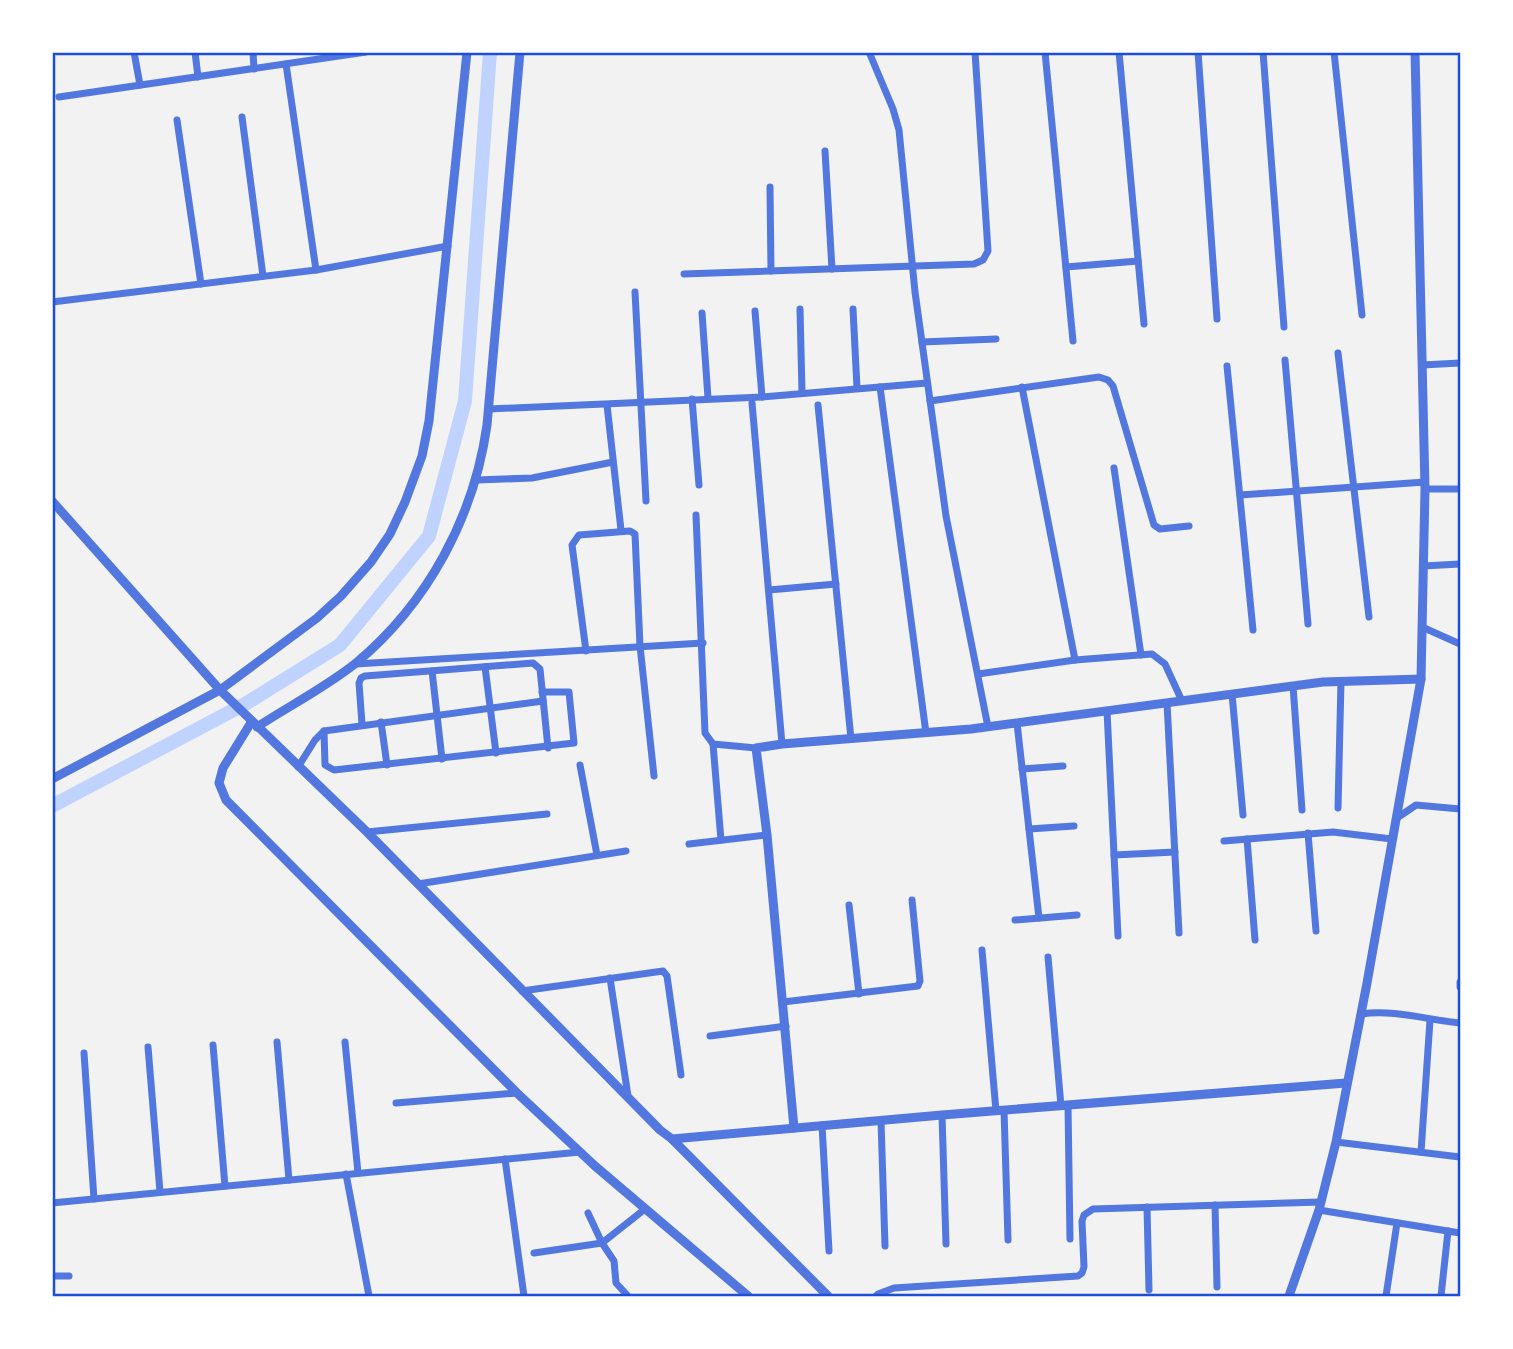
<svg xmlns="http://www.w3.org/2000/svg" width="1513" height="1349" viewBox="0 0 1513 1349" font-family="'IBM Plex Sans',sans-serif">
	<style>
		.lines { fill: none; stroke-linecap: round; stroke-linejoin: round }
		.canal { stroke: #bfd3fe; stroke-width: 14 }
		.minor { stroke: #5277de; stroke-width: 7 }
		.tertiary { stroke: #5277de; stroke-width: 9 }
		.neatline { fill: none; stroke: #1d4ed8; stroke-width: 2.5 }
	</style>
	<rect width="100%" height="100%" fill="#f2f2f2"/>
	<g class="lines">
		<path class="canal" d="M52,806L245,704L340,645L429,536L465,401L490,52"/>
		<g class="minor">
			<path d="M134,52L140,85"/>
			<path d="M195,52L198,77"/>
			<path d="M253,52L254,69"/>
			<path d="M869,52L893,109L899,130L915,292L946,516L988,727"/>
			<path d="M1045,52L1073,341"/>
			<path d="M1119,52L1144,324"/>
			<path d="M1198,52L1217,319"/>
			<path d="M1263,52L1284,327"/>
			<path d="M1334,52L1362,315"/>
			<path d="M286,64L316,270"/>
			<path d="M59,97L366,52"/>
			<path d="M242,117L263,276"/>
			<path d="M177,120L201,284"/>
			<path d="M825,151L832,269"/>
			<path d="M770,187L771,271"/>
			<path d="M1066,267L1138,261"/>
			<path d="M684,274L974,264L983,260L988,251L975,52"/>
			<path d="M635,292L646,501"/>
			<path d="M52,302L316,270L448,246"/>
			<path d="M800,309L802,392"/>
			<path d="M853,309L857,388"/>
			<path d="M755,311L762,397"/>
			<path d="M702,313L708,398"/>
			<path d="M922,342L996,339"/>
			<path d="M1338,353L1369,617"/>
			<path d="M1285,360L1308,624"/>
			<path d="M1422,365L1460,363"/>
			<path d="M1227,366L1253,630"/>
			<path d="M880,387L926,733"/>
			<path d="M1022,387L1075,660"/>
			<path d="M692,399L699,485"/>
			<path d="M930,401L1099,377L1108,380L1113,386L1154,525L1160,529L1189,526"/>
			<path d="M752,403L782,744"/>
			<path d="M607,405L621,530"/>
			<path d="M818,405L851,739"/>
			<path d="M489,409L762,397L927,383"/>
			<path d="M1114,468L1141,655"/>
			<path d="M477,480L532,478L613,462"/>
			<path d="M1425,489H1460"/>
			<path d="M1240,495L1425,482"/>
			<path d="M696,515L705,733L713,744L756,748"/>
			<path d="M1423,566L1460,564"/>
			<path d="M769,590L836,584"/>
			<path d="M1422,627L1460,644"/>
			<path d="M586,651L572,545L579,535L630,531L635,534L640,646L654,776"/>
			<path d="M355,664L703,643"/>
			<path d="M485,667L496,753"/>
			<path d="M432,671L442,759"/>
			<path d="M978,674L1075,660L1152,654L1165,664L1182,701"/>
			<path d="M1293,686L1302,810"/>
			<path d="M1232,694L1243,815"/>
			<path d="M1167,703L1179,933"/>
			<path d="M1107,711L1118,936"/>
			<path d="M381,722L387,765"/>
			<path d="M1017,723L1039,918"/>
			<path d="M362,724L359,683L361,678L365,676L533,663L540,669L548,748"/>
			<path d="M324,731L325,765L334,770L574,743L569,692H542"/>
			<path d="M713,744L721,840"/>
			<path d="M580,765L597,855"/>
			<path d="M298,767L315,740L324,731L543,701"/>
			<path d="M1022,769L1063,766"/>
			<path d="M1338,808L1341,681"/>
			<path d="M1397,818L1416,805L1460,809"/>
			<path d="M1029,829L1074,826"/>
			<path d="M367,832L547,814"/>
			<path d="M1308,833L1316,931"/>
			<path d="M1247,839L1255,940"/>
			<path d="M1224,841L1333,832L1392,839"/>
			<path d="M689,844L767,835"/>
			<path d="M1114,855L1175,852"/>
			<path d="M418,884L626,851"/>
			<path d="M849,905L859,994"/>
			<path d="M1015,920L1077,915"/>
			<path d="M982,950L996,1111"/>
			<path d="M1048,957L1061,1106"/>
			<path d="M610,978L628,1096"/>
			<path d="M1460,987V982"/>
			<path d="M522,991L663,971L667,976L681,1075"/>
			<path d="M783,1002L918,986L920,981L912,900"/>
			<path d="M1361,1014C1394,1009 1428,1020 1460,1023"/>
			<path d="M710,1036L786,1026"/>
			<path d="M277,1042L289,1180"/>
			<path d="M345,1042L358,1173"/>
			<path d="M213,1045L225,1186"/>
			<path d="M148,1047L160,1192"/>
			<path d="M84,1053L94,1199"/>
			<path d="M396,1103L517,1093"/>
			<path d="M1068,1106L1070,1239"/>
			<path d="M1004,1110L1008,1240"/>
			<path d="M942,1115L946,1244"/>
			<path d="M881,1121L885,1246"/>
			<path d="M822,1125L829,1251"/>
			<path d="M1336,1142L1460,1157"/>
			<path d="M1421,1152L1430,1020"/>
			<path d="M505,1159L524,1296"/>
			<path d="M346,1174L369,1296"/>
			<path d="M52,1203L580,1152"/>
			<path d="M1215,1205L1217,1287"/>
			<path d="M1147,1207L1149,1290"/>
			<path d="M1319,1210L1460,1233"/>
			<path d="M588,1213L602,1243L614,1261L616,1283L628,1296"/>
			<path d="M534,1253L602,1243L645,1209"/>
			<path d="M52,1276H69"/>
			<path d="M876,1296L878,1294L894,1288L1078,1276L1082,1273L1084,1267L1082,1221L1084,1215L1093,1209L1321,1202"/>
			<path d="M1386,1296L1397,1223"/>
			<path d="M1441,1296L1448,1231"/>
		</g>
		<g class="tertiary">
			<path d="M52,501L220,690L367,832L660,1130L672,1139L828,1296"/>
			<path d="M252,721L223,768L219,783L226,800L517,1093L595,1166L748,1296"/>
			<path d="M257,727C289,706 326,687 356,663C428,603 474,517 487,425L520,52"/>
			<path d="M52,779L220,690L317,618L341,596L371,562L390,534L405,502L422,456L429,421L467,52"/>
			<path d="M794,1128L767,835L756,748L782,744L971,729L1323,682L1421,679"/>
			<path d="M672,1139L942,1115L1346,1083"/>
			<path d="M1289,1296L1319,1210L1336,1142L1367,983L1421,679L1425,489L1415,52"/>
		</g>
	</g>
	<rect width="1513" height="1349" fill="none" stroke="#ffffff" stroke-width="108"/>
	<rect x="54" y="54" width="1405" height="1241" class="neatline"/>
</svg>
